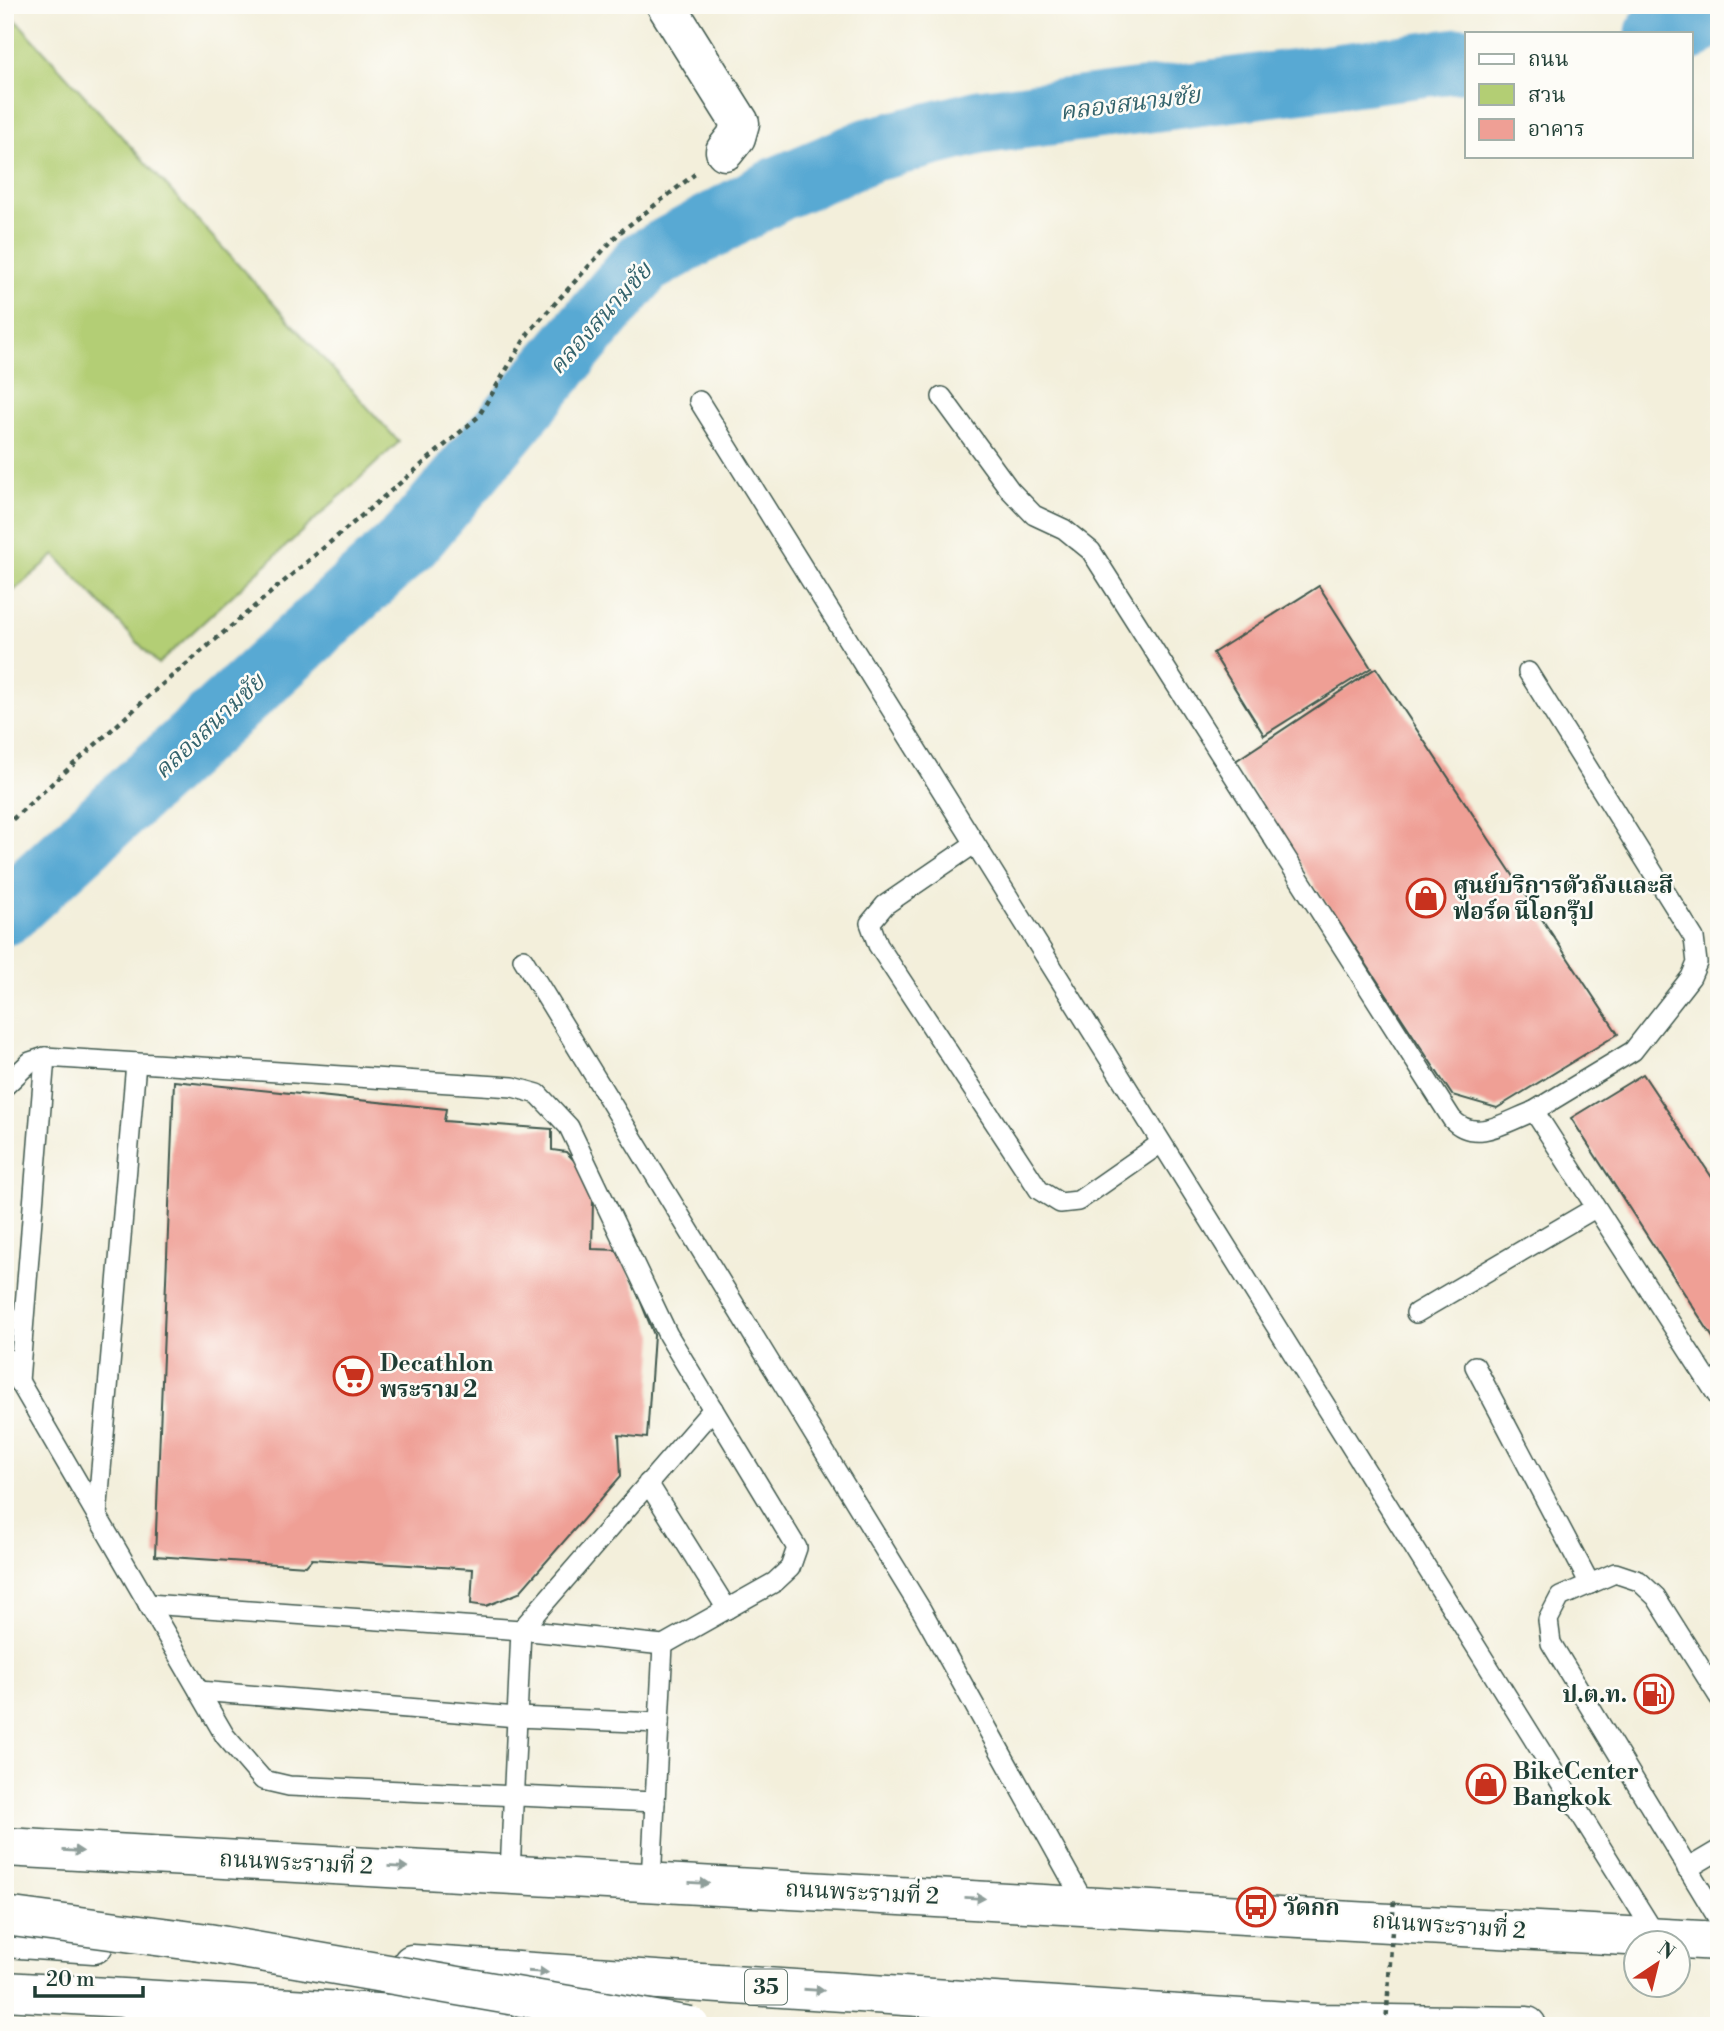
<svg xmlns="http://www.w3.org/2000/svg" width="1724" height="2031" viewBox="0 0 1724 2031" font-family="'Libre Bodoni','Noto Serif Thai',serif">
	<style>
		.green { fill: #b3ce74; stroke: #698654; stroke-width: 2 }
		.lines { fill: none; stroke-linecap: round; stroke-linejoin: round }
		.river { stroke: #58a9d3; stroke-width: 65 }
		.building { fill: #ef9f95 }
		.lane-casing { stroke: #3f584d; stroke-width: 22 }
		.street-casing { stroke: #3f584d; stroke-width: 41 }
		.secondary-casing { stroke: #3f584d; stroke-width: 41 }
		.highway-casing { stroke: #3f584d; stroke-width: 41 }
		.path { stroke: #3f584d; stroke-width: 4.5; stroke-dasharray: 5 5; stroke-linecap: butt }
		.lane { stroke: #fff; stroke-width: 19 }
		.street { stroke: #fff; stroke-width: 38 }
		.secondary { stroke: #fff; stroke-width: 38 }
		.highway { stroke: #fff; stroke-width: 38 }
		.highway-bridge-casing { stroke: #3f584d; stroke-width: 41; stroke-linecap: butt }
		.path-bridge { stroke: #3f584d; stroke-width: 4.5; stroke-dasharray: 5 5; stroke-linecap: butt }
		.highway-bridge { stroke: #fff; stroke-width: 38 }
		.oneway { fill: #8f9e9a }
		.labels { text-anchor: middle; stroke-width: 5; stroke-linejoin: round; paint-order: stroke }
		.shield { fill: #fdfcf7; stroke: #62766e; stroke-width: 2 }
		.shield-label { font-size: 21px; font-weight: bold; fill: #1f3d34 }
		.poi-label { font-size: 23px; font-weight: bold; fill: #1f3d34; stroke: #fdfcf7; text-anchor: start }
		.street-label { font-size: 23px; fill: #1f3d34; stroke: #fdfcf7 }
		.water-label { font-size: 24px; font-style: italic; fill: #33636c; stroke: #fdfcf7 }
	</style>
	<rect width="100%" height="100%" fill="#fdfcf7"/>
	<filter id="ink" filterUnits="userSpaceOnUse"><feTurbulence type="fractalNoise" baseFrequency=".0143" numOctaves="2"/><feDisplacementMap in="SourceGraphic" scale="14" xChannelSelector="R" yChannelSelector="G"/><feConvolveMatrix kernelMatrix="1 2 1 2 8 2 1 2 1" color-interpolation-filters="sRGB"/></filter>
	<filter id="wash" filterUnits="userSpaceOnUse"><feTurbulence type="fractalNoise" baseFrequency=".00686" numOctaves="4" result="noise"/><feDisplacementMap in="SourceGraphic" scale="28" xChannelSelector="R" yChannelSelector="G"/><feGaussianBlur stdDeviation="1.57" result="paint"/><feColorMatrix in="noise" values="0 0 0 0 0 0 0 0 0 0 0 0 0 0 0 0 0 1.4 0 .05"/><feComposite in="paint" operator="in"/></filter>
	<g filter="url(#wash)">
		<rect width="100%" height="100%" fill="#f3efdb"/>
		<path class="green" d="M5,8L399,442L158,664L55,555L9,595L5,591Z"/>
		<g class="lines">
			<g class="river">
				<path d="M1658,33L1689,29L1718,5"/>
				<path d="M5,913L411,540L643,263L780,188L870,150L980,122L1467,59"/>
			</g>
		</g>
		<g id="blocks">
			<g class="building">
				<path d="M1319,586L1371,668L1264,735L1213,653Z"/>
				<path d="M1376,668L1618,1034L1497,1108L1452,1095L1234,762Z"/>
				<path d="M1643,1074L1719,1188V1347L1571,1118Z"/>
				<path d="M174,1081L446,1109L444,1121L552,1129V1150L566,1152L584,1171L593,1199L592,1249L620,1250L654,1335L647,1438L619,1435L621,1476L519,1593L486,1606L471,1604L473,1569L312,1559L306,1566L155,1556Z"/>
			</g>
		</g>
	</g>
	<g filter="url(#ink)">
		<use href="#blocks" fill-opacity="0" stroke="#3f584d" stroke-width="2"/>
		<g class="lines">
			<defs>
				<g id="lane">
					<path d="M942,397L1010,490L1034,515L1064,529L1091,551L1452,1119C1475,1144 1508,1121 1534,1111"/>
					<path d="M699,401L1657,1937"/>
					<path d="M1528,672L1694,938L1697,963L1691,977L1633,1051L1534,1111L1719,1398"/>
					<path d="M974,844L885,905L870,923L878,945L1039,1190L1060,1203L1078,1201L1161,1143"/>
					<path d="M523,959L922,1611L1085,1904"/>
					<path d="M5,1086L30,1062L45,1057L513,1087L538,1094L569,1127L668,1335L797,1548L790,1568L775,1582L663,1645L521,1630L148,1604"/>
					<path d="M1416,1313L1595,1208"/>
					<path d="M5,1357L225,1736L263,1780L289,1786L655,1802"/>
					<path d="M1475,1366L1590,1584"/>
					<path d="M19,1381L45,1057"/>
					<path d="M648,1483L727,1609"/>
					<path d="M97,1516L136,1063"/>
					<path d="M199,1691L517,1717L659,1723"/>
					<path d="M1719,1697L1656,1597L1639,1581L1615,1573L1560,1597L1548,1620L1551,1643L1719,1920"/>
					<path d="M1687,1869L1719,1850"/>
					<path d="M510,1873L521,1630L713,1409"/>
					<path d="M651,1881L663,1645"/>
				</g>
				<path id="street" d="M666,5L740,123L736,137L725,151"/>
				<path id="secondary" d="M5,1847L1719,1941"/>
				<g id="highway">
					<path d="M5,1938L94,1944"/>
					<path d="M412,1964L1318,2023L1527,2026"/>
					<path d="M5,1991L599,2026"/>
				</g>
			</defs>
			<use href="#lane" class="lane-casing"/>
			<use href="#street" class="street-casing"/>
			<use href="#secondary" class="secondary-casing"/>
			<use href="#highway" class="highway-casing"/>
			<path class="path" d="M5,826L157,689L478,417L529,332L619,233L695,174"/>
			<use href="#lane" class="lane"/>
			<use href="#street" class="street"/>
			<use href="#secondary" class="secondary"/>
			<use href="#highway" class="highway"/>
			<defs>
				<path id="highway-bridge" d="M5,1916L208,1943L690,2026"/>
			</defs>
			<use href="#highway-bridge" class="highway-bridge-casing"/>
			<path class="path-bridge" d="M1386,2026L1394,1898"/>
			<use href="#highway-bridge" class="highway-bridge"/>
		</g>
		<defs><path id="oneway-solid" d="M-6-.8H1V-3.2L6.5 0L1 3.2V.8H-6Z" transform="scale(1.75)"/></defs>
		<g class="oneway">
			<use href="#oneway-solid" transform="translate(73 1851) rotate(3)"/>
			<use href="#oneway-solid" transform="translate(398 1867) rotate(3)"/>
			<use href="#oneway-solid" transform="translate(699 1883) rotate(3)"/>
			<use href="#oneway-solid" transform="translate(975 1898) rotate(3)"/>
			<use href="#oneway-solid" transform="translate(538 1972) rotate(4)"/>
			<use href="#oneway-solid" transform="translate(814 1990) rotate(4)"/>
		</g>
	</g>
	<defs>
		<symbol id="shop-ring" viewBox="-11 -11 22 22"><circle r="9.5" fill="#fdfcf7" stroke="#c8321e" stroke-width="1.5"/><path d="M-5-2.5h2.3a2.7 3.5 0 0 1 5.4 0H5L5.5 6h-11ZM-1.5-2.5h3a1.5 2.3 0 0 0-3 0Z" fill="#c8321e"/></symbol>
		<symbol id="supermarket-ring" viewBox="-11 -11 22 22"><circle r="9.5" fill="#fdfcf7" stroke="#c8321e" stroke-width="1.5"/><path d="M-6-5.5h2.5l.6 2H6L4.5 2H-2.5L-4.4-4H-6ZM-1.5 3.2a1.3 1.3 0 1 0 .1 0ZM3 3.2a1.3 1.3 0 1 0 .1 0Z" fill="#c8321e"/></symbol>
		<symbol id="fuel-ring" viewBox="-11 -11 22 22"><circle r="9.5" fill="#fdfcf7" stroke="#c8321e" stroke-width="1.5"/><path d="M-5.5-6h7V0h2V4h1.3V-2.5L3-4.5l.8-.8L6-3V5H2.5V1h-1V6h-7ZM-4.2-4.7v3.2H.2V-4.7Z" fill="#c8321e"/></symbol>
		<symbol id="bus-ring" viewBox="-11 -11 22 22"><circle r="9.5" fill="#fdfcf7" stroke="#c8321e" stroke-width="1.5"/><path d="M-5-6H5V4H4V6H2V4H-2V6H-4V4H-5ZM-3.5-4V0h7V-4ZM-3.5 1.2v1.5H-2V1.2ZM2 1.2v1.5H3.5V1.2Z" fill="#c8321e"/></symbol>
	</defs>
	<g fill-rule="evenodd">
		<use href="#shop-ring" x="1404" y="876" width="44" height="44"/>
		<use href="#supermarket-ring" x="331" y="1354" width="44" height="44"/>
		<use href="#fuel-ring" x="1632" y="1672" width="44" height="44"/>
		<use href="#shop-ring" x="1464" y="1762" width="44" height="44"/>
		<use href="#bus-ring" x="1234" y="1885" width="44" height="44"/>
	</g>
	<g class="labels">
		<rect class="shield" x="745" y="1969.5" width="42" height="35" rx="5"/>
		<g class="shield-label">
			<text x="766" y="1994">35</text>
		</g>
		<g class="poi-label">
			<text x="1453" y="893">ศูนย์บริการตัวถังและสี<tspan x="1453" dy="26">ฟอร์ด นีโอกรุ๊ป</tspan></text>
			<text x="380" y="1371">Decathlon<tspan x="380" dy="26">พระราม 2</tspan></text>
			<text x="1627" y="1702" text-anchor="end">ป.ต.ท.</text>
			<text x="1513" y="1779">BikeCenter<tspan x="1513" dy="26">Bangkok</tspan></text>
			<text x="1283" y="1915">วัดกก</text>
		</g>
		<g class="street-label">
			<text transform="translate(296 1862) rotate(3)" y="8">ถนนพระรามที่ 2</text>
			<text transform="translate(862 1892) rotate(3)" y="8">ถนนพระรามที่ 2</text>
			<text transform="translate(1449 1925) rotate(4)" y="8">ถนนพระรามที่ 2</text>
		</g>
		<g class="water-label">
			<text transform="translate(1130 103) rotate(-7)" y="8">คลองสนามชัย</text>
			<text transform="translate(600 318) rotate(-48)" y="8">คลองสนามชัย</text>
			<text transform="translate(209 726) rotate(-43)" y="8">คลองสนามชัย</text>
		</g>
	</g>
	<rect width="1724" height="2031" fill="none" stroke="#fdfcf7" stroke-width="28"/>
	<rect x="1465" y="32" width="228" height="126" fill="#fdfcf7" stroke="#a4b0a9" stroke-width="2"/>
	<rect x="1479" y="54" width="35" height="10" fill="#ffffff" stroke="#a4b0a9" stroke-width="2"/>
	<text x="1528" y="66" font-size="21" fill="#1f3d34">ถนน</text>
	<rect x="1479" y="84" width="35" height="21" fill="#b3ce74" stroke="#a4b0a9" stroke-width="2"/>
	<text x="1528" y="102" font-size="21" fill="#1f3d34">สวน</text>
	<rect x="1479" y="119" width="35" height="21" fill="#ef9f95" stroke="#a4b0a9" stroke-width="2"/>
	<text x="1528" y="136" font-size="21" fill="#1f3d34">อาคาร</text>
	<g transform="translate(1657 1964) rotate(35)"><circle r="33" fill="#fdfcf7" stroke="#a4b0a9" stroke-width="2"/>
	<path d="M0-5L12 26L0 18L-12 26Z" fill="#c8321e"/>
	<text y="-10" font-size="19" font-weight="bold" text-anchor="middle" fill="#1f3d34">N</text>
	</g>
	<path d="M35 1986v10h108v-10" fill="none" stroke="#1f3d34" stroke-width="3.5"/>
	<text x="46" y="1986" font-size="21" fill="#1f3d34" stroke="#fdfcf7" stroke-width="5" paint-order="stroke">20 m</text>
</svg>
